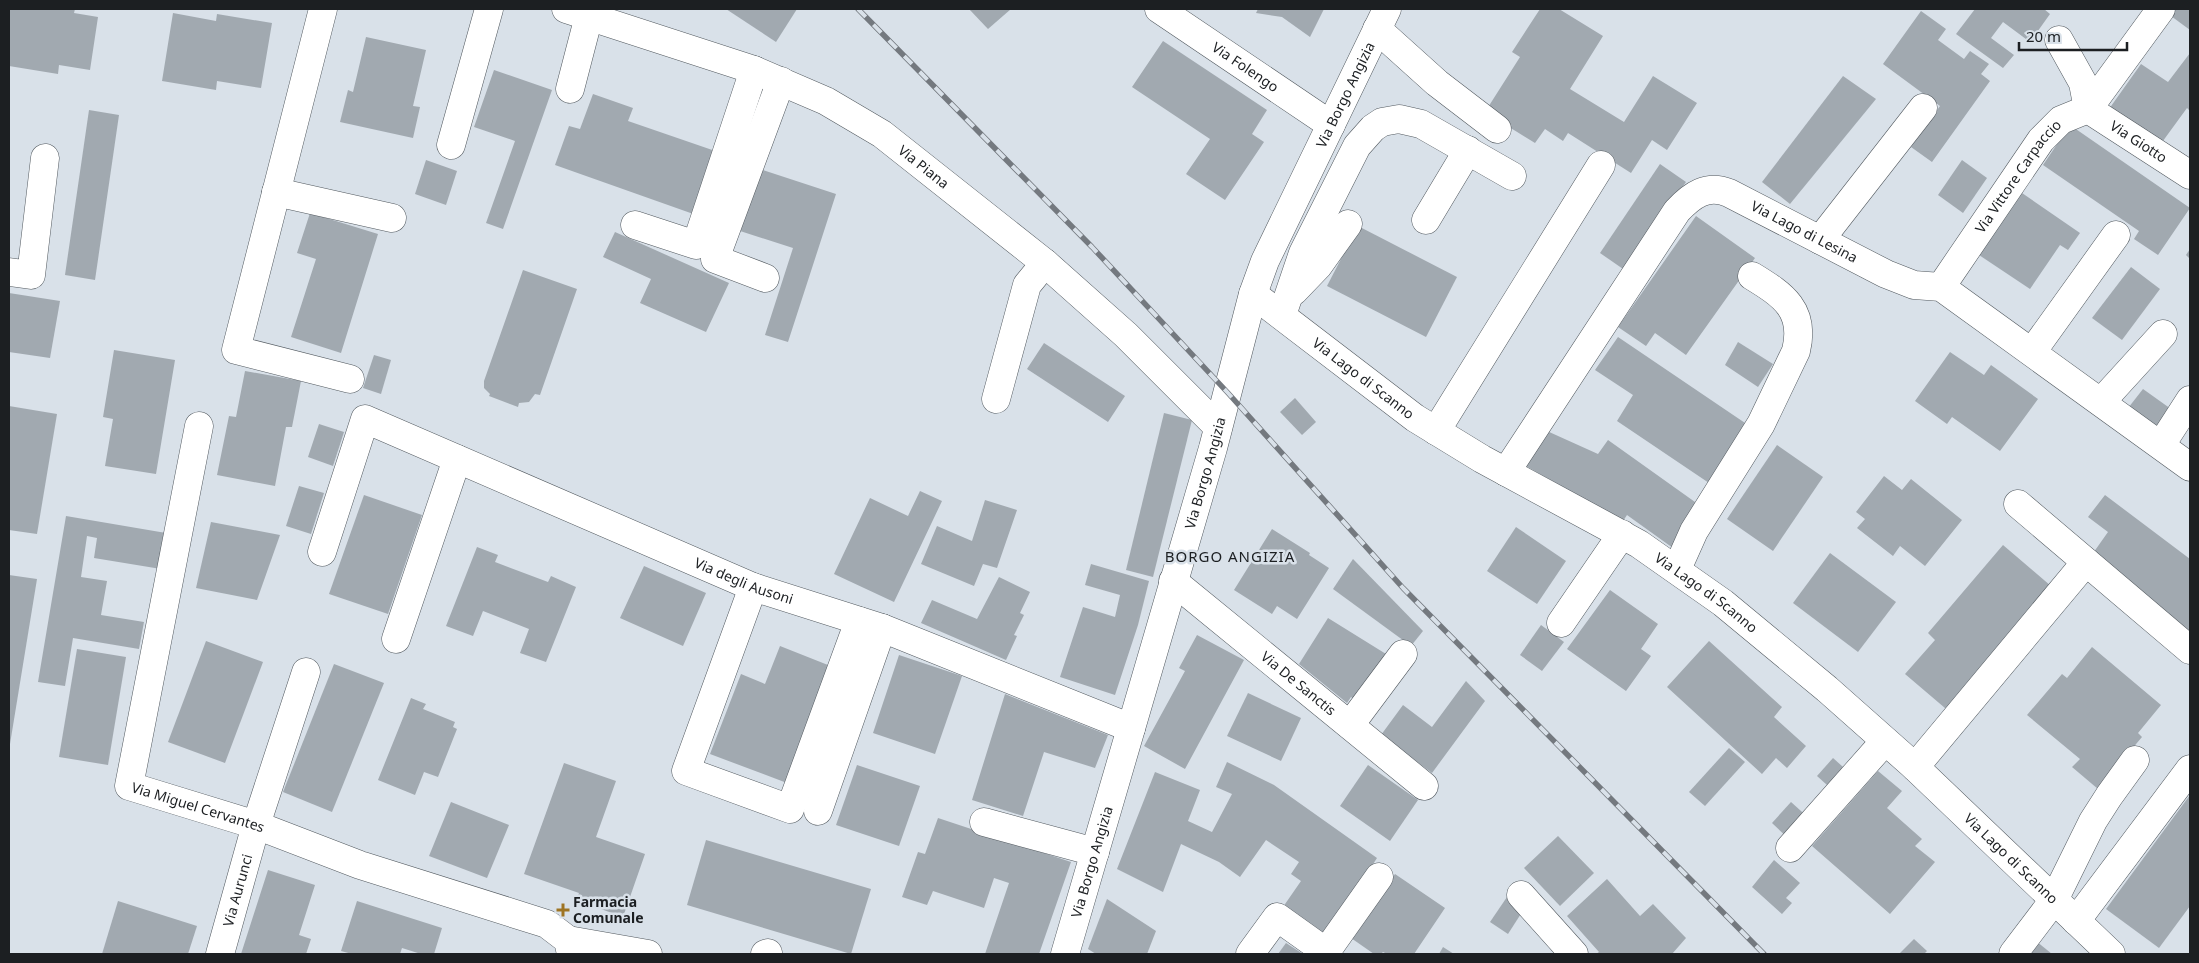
<svg xmlns="http://www.w3.org/2000/svg" width="2199" height="963" viewBox="0 0 2199 963" font-family="'Noto Sans',sans-serif">
	<style>
		.building { fill: #a1a9b0 }
		.lines { fill: none; stroke-linecap: round; stroke-linejoin: round }
		.minor-casing { stroke: #52595f; stroke-width: 29 }
		.minor { stroke: #fff; stroke-width: 28 }
		.rail-casing { stroke: #74797f; stroke-width: 5.5 }
		.rail { stroke: #d9e1e9; stroke-width: 4; stroke-dasharray: 11; stroke-linecap: butt }
		.poi-dot { fill: #9e7423; stroke: #d9e1e9; stroke-width: 2 }
		.labels { text-anchor: middle; stroke-width: 5; stroke-linejoin: round; paint-order: stroke }
		.street-label { font-size: 14px; fill: #1c1f22; stroke: #d9e1e9 }
		.poi-label { font-size: 14px; font-weight: bold; fill: #1c1f22; stroke: #d9e1e9; text-anchor: start }
		.neighbourhood-label { font-size: 15px; letter-spacing: 1px; fill: #1c1f22; stroke: #d9e1e9 }
	</style>
	<rect width="100%" height="100%" fill="#d9e1e9"/>
	<g class="building">
		<path d="M9,9H75L74,13L98,17L90,70L59,65L58,74L9,66Z"/>
		<path d="M726,9H797L776,42Z"/>
		<path d="M969,9H1011L988,29Z"/>
		<path d="M1258,9H1324L1310,37L1282,17L1256,13Z"/>
		<path d="M1540,9H1559L1603,36L1570,89L1624,122L1653,76L1697,103L1667,150L1652,140L1631,173L1568,133L1563,141L1545,129L1535,143L1485,112L1520,57L1512,52Z"/>
		<path d="M1975,9H2044L2050,14L2030,42L2003,22L1991,38L2014,55L2003,68L1956,34Z"/>
		<path d="M2176,9H2190V30L2171,16Z"/>
		<path d="M1921,11L1946,29L1938,40L1964,59L1970,51L1989,64L1981,74L1990,81L1932,162L1911,147L1940,106L1883,64Z"/>
		<path d="M173,13L216,21L217,14L272,23L261,88L217,81L216,90L162,81Z"/>
		<path d="M366,37L426,50L413,106L420,107L413,138L340,122L348,90L353,92Z"/>
		<path d="M1163,41L1267,110L1252,134L1264,142L1225,200L1186,174L1210,139L1132,87Z"/>
		<path d="M2190,53V111L2187,108L2160,145L2109,109L2141,64L2168,82Z"/>
		<path d="M494,70L552,90L503,229L486,223L515,141L474,127Z"/>
		<path d="M1843,76L1876,99L1790,204L1762,182Z"/>
		<path d="M593,94L633,108L628,121L721,153L699,216L555,165L569,126L580,129Z"/>
		<path d="M89,110L119,115L95,280L65,275Z"/>
		<path d="M2070,125L2190,208L2158,255L2134,239L2139,231L2043,165Z"/>
		<path d="M426,160L457,171L446,205L415,194Z"/>
		<path d="M1962,160L1987,178L1963,213L1938,195Z"/>
		<path d="M1660,164L1686,182L1626,271L1600,253Z"/>
		<path d="M757,168L836,194L788,342L765,335L793,248L737,230Z"/>
		<path d="M2022,193L2080,233L2068,250L2060,245L2030,289L1979,255Z"/>
		<path d="M310,213L378,234L341,353L291,337L316,259L297,253Z"/>
		<path d="M1696,216L1755,258L1686,355L1655,333L1646,346L1618,327Z"/>
		<path d="M1358,226L1457,277L1426,337L1327,286Z"/>
		<path d="M615,232L729,283L706,332L640,303L651,279L603,257Z"/>
		<path d="M2190,249V259L2186,255Z"/>
		<path d="M2131,267L2160,289L2122,340L2092,318Z"/>
		<path d="M523,270L577,289L540,395L535,394L529,402L519,403L518,407L489,396L490,394L484,388V381Z"/>
		<path d="M9,293L60,301L50,358L9,352Z"/>
		<path d="M1618,337L1748,425L1709,483L1617,421L1633,395L1595,370Z"/>
		<path d="M1738,342L1773,364L1758,387L1725,365Z"/>
		<path d="M1044,343L1125,396L1108,422L1027,369Z"/>
		<path d="M114,350L175,360L156,474L105,466L113,419L103,417Z"/>
		<path d="M1950,352L1984,375L1991,365L2038,399L2000,451L1952,417L1947,424L1915,401Z"/>
		<path d="M374,355L391,360L381,394L363,388Z"/>
		<path d="M245,371L301,381L292,427H286L275,486L217,475L229,416L236,417Z"/>
		<path d="M2143,389L2171,409L2154,432L2125,412Z"/>
		<path d="M1295,398L1316,422L1302,435L1280,412Z"/>
		<path d="M9,406L57,414L37,534L9,530Z"/>
		<path d="M1164,413L1192,420L1153,577L1126,570Z"/>
		<path d="M319,424L344,432L333,466L308,457Z"/>
		<path d="M1547,431L1598,454L1608,440L1702,507L1673,548L1627,515L1623,521L1526,466Z"/>
		<path d="M1777,445L1823,477L1773,551L1727,519Z"/>
		<path d="M1884,476L1902,490L1911,479L1962,520L1925,566L1900,546L1893,556L1857,528L1865,519L1856,512Z"/>
		<path d="M299,486L324,493L311,534L286,526Z"/>
		<path d="M920,491L942,501L894,602L834,574L870,498L908,516Z"/>
		<path d="M364,495L422,515L388,614L329,594Z"/>
		<path d="M2105,495L2190,559V631L2091,556L2108,532L2088,517Z"/>
		<path d="M985,500L1017,510L997,568L983,564L974,586L921,564L937,526L972,541Z"/>
		<path d="M66,516L166,533L161,569L94,558L97,538L87,536L81,577L107,581L101,615L144,622L139,649L73,638L65,686L38,682Z"/>
		<path d="M211,522L280,535L257,600L196,588Z"/>
		<path d="M1516,527L1566,561L1537,604L1487,571Z"/>
		<path d="M1272,529L1310,553L1309,555L1329,568L1297,619L1277,606L1272,614L1234,590Z"/>
		<path d="M2003,545L2058,592L1952,714L1905,674L1935,640L1928,633Z"/>
		<path d="M477,547L498,555L495,562L548,582L551,576L576,587L546,662L520,653L529,629L483,611L473,636L446,626Z"/>
		<path d="M1830,553L1896,602L1858,652L1793,603Z"/>
		<path d="M1353,559L1423,631L1411,646L1333,589Z"/>
		<path d="M1091,564L1149,581L1138,625L1115,695L1060,677L1083,607L1115,617L1120,595L1085,585Z"/>
		<path d="M644,566L706,593L683,646L620,618Z"/>
		<path d="M9,575L37,579L10,744H9Z"/>
		<path d="M999,577L1030,592L1020,613L1024,615L1014,635L1017,636L1006,660L921,623L932,600L977,619Z"/>
		<path d="M1610,590L1658,624L1641,649L1651,656L1626,691L1567,649Z"/>
		<path d="M1328,618L1386,654L1358,702L1351,697L1347,703L1299,664Z"/>
		<path d="M1541,625L1564,642L1542,671L1520,655Z"/>
		<path d="M1197,635L1244,660L1185,769L1144,746L1185,671L1179,668Z"/>
		<path d="M206,641L263,662L225,763L168,742Z"/>
		<path d="M1709,641L1782,707L1774,717L1806,746L1787,768L1776,758L1762,774L1667,687Z"/>
		<path d="M780,646L833,667L787,783L710,754L741,674L765,684Z"/>
		<path d="M2092,647L2161,705L2138,733L2142,737L2098,789L2072,767L2080,759L2027,715L2062,674L2067,678Z"/>
		<path d="M77,649L126,657L108,765L59,757Z"/>
		<path d="M899,655L962,676L935,754L873,733Z"/>
		<path d="M334,664L384,683L332,812L283,792Z"/>
		<path d="M1466,681L1485,701L1432,773L1381,735L1403,705L1432,727Z"/>
		<path d="M1248,693L1301,718L1281,761L1227,736Z"/>
		<path d="M1005,694L1108,735L1095,768L1044,752L1023,816L972,800Z"/>
		<path d="M411,698L426,704L423,709L455,722L453,727L457,729L438,777L424,772L415,795L378,780Z"/>
		<path d="M1729,748L1745,762L1705,806L1689,792Z"/>
		<path d="M1833,758L1852,775L1836,793L1817,776Z"/>
		<path d="M1227,762L1274,785L1377,858L1326,936L1283,907L1301,881L1291,874L1299,862L1266,840L1240,877L1219,862L1181,844L1163,892L1117,869L1155,772L1200,790L1188,821L1212,832L1232,794L1216,787Z"/>
		<path d="M564,763L616,781L596,837L645,854L623,917L576,900L579,893L524,874Z"/>
		<path d="M857,765L920,786L899,846L836,825Z"/>
		<path d="M1368,765L1418,800L1390,841L1340,806Z"/>
		<path d="M1878,771L1902,791L1887,808L1922,839L1915,846L1935,862L1890,914L1812,846Z"/>
		<path d="M2190,795V906L2159,948L2106,909Z"/>
		<path d="M451,802L509,825L487,878L429,856Z"/>
		<path d="M1791,802L1811,820L1791,841L1772,823Z"/>
		<path d="M938,818L1071,862L1039,954H985L1009,883L994,878L984,908L933,891L927,905L902,897L918,852L925,854Z"/>
		<path d="M1558,836L1594,873L1560,906L1524,868Z"/>
		<path d="M706,840L871,889L851,954L687,905Z"/>
		<path d="M1774,860L1800,883L1786,898L1792,903L1782,914L1752,887Z"/>
		<path d="M268,870L315,885L299,935L311,939L306,954H241Z"/>
		<path d="M1395,874L1445,908L1414,954H1387L1383,952L1381,954H1374L1351,938Z"/>
		<path d="M1607,879L1640,916L1653,904L1686,938L1672,954H1596L1599,952L1567,916Z"/>
		<path d="M1507,897L1524,909L1508,934L1490,922Z"/>
		<path d="M1107,899L1156,931L1147,954H1096L1088,949Z"/>
		<path d="M118,901L197,926L188,954H102Z"/>
		<path d="M357,901L442,928L434,954H421L402,948L400,954H352L341,951Z"/>
		<path d="M1914,939L1927,951L1924,954H1899Z"/>
		<path d="M2036,941L2052,954H2026Z"/>
		<path d="M1286,943L1303,954H1278Z"/>
		<path d="M1443,947L1454,954H1439Z"/>
	</g>
	<g class="lines">
		<defs>
			<g id="minor">
				<path d="M323,9L236,350L350,379"/>
				<path id="s1" d="M566,9L754,70L826,101L882,134L1045,263L1126,335L1218,427"/>
				<path id="s2" d="M1159,9L1331,125"/>
				<path d="M1377,29L1437,83L1497,129"/>
				<path id="s3" d="M2059,40L2083,83L2088,109L2190,175"/>
				<path d="M570,89L589,16"/>
				<path d="M451,145L489,9"/>
				<path d="M276,192L392,218"/>
				<path d="M1426,220L1468,150"/>
				<path d="M635,225L696,245L754,70"/>
				<path d="M1820,240L1923,108"/>
				<path d="M9,272L31,275L45,158"/>
				<path d="M765,278L715,259L781,81"/>
				<path id="s4" d="M1941,287L2041,140L2061,120L2088,109L2161,9"/>
				<path d="M1294,291L1318,266L1348,224"/>
				<path id="s5" d="M1253,294L1415,418L1482,459L1639,544L1723,603L1827,689L1915,767L2111,954"/>
				<path d="M1282,315L1303,253L1357,146L1373,128L1382,122L1399,119L1421,124L1512,176"/>
				<path d="M2032,352L2116,235"/>
				<path d="M996,399L1027,285L1045,263"/>
				<path d="M2101,402L2163,334"/>
				<path id="s6" d="M199,426L129,786L256,825L360,865L547,924L568,940L571,954"/>
				<path d="M1436,431L1601,165"/>
				<path d="M2161,445L2190,400"/>
				<path id="s7" d="M1506,472L1677,211C1692,195 1707,184 1729,193L1886,274L1914,285L1941,287L2190,467"/>
				<path d="M2018,504L2190,650"/>
				<path id="s8" d="M322,552L365,419L753,587L882,628L1131,728"/>
				<path d="M1677,569L1694,531L1761,424L1796,351C1806,310 1783,295 1752,276"/>
				<path id="s9" d="M1173,581L1424,786"/>
				<path d="M753,587L686,771L790,809L859,621"/>
				<path d="M1561,623L1622,534"/>
				<path d="M396,639L457,459"/>
				<path d="M1350,725L1403,654"/>
				<path d="M1915,767L2086,562"/>
				<path d="M818,811L882,628"/>
				<path d="M984,822L1095,852"/>
				<path d="M1790,848L1885,741"/>
				<path d="M1521,895L1574,954"/>
				<path d="M2076,921L2190,769"/>
				<path d="M568,940L648,954"/>
				<path id="s10" d="M220,954L256,825L306,672"/>
				<path d="M765,954L768,953"/>
				<path id="s11" d="M1065,954L1213,448L1253,294L1265,261L1387,9"/>
				<path d="M1250,954L1277,917L1326,952L1379,877"/>
				<path d="M2013,954L2054,900L2093,821L2109,796L2135,760"/>
			</g>
		</defs>
		<use href="#minor" class="minor-casing"/>
		<use href="#minor" class="minor"/>
		<defs>
			<path id="rail" d="M858,9L1092,247L1228,393L1403,588L1764,954"/>
		</defs>
		<use href="#rail" class="rail-casing"/>
		<use href="#rail" class="rail"/>
	</g>
	<path class="poi-dot" d="M560.5 902.5h5v5h5v5h-5v5h-5v-5h-5v-5h5z"/>
	<g class="labels">
		<g class="street-label">
			<text dy="5" stroke="none"><textPath href="#s2" startOffset="104">Via Folengo</textPath></text>
			<text dy="5" stroke="none"><textPath href="#s11" startOffset="906">Via Borgo Angizia</textPath></text>
			<text dy="5" stroke="none"><textPath href="#s3" startOffset="136">Via Giotto</textPath></text>
			<text dy="5" stroke="none"><textPath href="#s1" startOffset="394">Via Piana</textPath></text>
			<text dy="5" stroke="none"><textPath href="#s4" startOffset="135">Via Vittore Carpaccio</textPath></text>
			<text dy="5" stroke="none"><textPath href="#s7" startOffset="456">Via Lago di Lesina</textPath></text>
			<text dy="5" stroke="none"><textPath href="#s5" startOffset="139">Via Lago di Scanno</textPath></text>
			<text dy="5" stroke="none"><textPath href="#s11" startOffset="501">Via Borgo Angizia</textPath></text>
			<text dy="5" stroke="none"><textPath href="#s8" startOffset="552">Via degli Ausoni</textPath></text>
			<text dy="5" stroke="none"><textPath href="#s5" startOffset="544">Via Lago di Scanno</textPath></text>
			<text dy="5" stroke="none"><textPath href="#s9" startOffset="162">Via De Sanctis</textPath></text>
			<text dy="5" stroke="none"><textPath href="#s6" startOffset="439">Via Miguel Cervantes</textPath></text>
			<text dy="5" stroke="none"><textPath href="#s5" startOffset="949">Via Lago di Scanno</textPath></text>
			<text dy="5" stroke="none"><textPath href="#s11" startOffset="96">Via Borgo Angizia</textPath></text>
			<text dy="5" stroke="none"><textPath href="#s10" startOffset="66">Via Aurunci</textPath></text>
		</g>
		<g class="poi-label">
			<text x="573" y="907">Farmacia<tspan x="573" dy="16">Comunale</tspan></text>
		</g>
		<g class="neighbourhood-label">
			<text x="1230" y="562">BORGO ANGIZIA</text>
		</g>
	</g>
	<rect width="2199" height="963" fill="none" stroke="#1c1f22" stroke-width="20"/>
	<path d="M2019 42v8h108v-8" fill="none" stroke="#1c1f22" stroke-width="2.5"/>
	<text x="2026" y="42" font-size="15" fill="#1c1f22" stroke="#d9e1e9" stroke-width="4" paint-order="stroke">20 m</text>
</svg>
